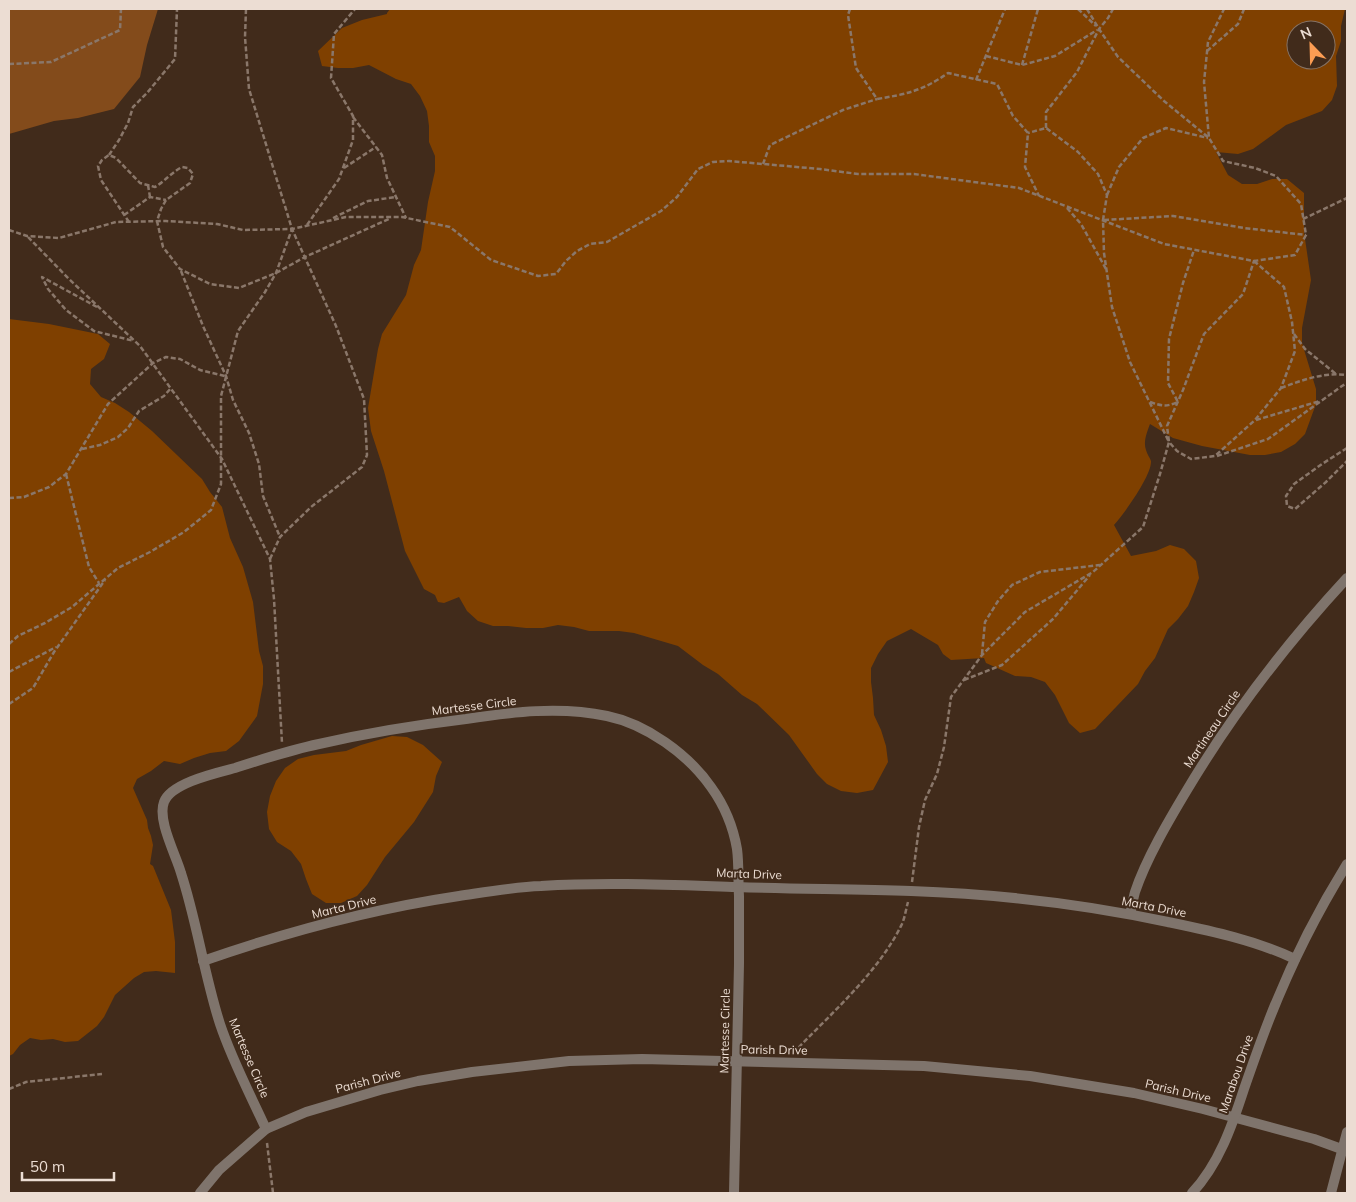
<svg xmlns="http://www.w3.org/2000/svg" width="1356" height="1202" viewBox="0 0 1356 1202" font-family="Mulish,sans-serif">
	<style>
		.green { fill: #7f4000; fill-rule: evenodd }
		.forest { fill: #834b1b }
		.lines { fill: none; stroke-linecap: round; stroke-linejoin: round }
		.path { stroke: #8a776a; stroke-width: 2.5; stroke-dasharray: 5 2.5; stroke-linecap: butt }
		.minor { stroke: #7f746c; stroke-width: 10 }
		.labels { text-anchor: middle; stroke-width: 4; stroke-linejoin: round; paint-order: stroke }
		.street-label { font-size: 12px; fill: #ecddd3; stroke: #412b1b }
	</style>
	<rect width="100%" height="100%" fill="#412b1b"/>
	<g class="green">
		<path d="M390,9H1345L1341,26V41L1336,56L1337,86L1332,100L1322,111L1286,125L1253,149L1238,154L1216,152L1228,175L1242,184H1257L1272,179H1287L1304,193V232L1311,280L1302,328V343L1316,389V404L1305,434L1295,444L1281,452L1265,455H1250L1202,446L1173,438L1150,424C1147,432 1143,442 1146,450C1147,454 1150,458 1151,461C1152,475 1124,514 1114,525L1131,556L1156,551L1170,545L1184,549L1196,561L1199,578L1194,592L1188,606L1178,619L1168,629L1155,658L1145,671L1138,684L1095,729L1080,733L1069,723L1055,695L1045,682L1031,677L1015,676L986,663L984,658L951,660L943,654L938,645L911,629L887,641L878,654L871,668V682L873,698L874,715L881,730L886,746L888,762L873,790L857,793L841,791L827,784L817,774L789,735L757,704L742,695L718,674L703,665L678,646L634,633L619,631H589L574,627L558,625L543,628H526L508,626H493L478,621L467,611L459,597L444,603L438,602L435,595L424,589L405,551L384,471L371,431L368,408L378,349L382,334L406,295L414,265L421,250L428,202L435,171V156L429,142V126L427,111L420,96L411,84L396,79L369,65L353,68H338L322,66L318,51L342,28L362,20L387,14V13ZM1296,30H1326V60H1296Z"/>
		<path d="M9,319L49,324L98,334L110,344L104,359L91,369L90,384L101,397L115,403L129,412L152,431L202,479L210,492L222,507L230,538L243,567L253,602L259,651L263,666V684L257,716L239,741L226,751L210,753L194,758L180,764L164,761L151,771L137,779L133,788L147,820L148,828L151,836L153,845L150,864L153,866L171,910L175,942V973L156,971L144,972L134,978L115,995L104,1017L97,1026L78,1041L65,1042L53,1039L41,1040L30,1038L20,1045L13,1054L9,1056Z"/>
		<path d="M392,736L407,737L423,745L442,762L436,776L433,792L414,822L385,857L367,885L357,896L341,903H326L312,894L306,879L301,864L291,851L277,842L269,829L267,812L270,796L276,781L285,768L298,759L314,755L346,751L361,745Z"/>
	</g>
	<path class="forest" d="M9,9H158L147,45L140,77L114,109L78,118L54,121L9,134Z"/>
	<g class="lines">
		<g class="path">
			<path d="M246,9L245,37L249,89L292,229L336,326L364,399L367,455L362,467L311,507L280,537L270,559"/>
			<path d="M850,9L848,15L856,68L877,99C907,94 922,91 948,73L997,84L1013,116L1028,133L1025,167L1039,196"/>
			<path d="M1078,9L1096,26"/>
			<path d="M1087,9L1099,29L1118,57L1164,101L1209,138"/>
			<path d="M1207,51L1238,24L1244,9"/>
			<path d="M986,56L1022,65L1055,56L1097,30"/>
			<path d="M9,64L51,62L120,30L121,9"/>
			<path d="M1022,65L1038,9"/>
			<path d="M976,80L1005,9"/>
			<path d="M353,117L382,155L387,178L406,218"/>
			<path d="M1046,128V112L1077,72L1099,29L1108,18L1113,9"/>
			<path d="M109,155L119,140L128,123L133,107L147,93L175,59L177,9"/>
			<path d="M763,164L770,145L843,110L877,99"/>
			<path d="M344,168L376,147"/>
			<path d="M148,185L150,197"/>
			<path d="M1107,195L1119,167L1143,138L1166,128L1208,138"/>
			<path d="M1067,208L1081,224L1106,269"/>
			<path d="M124,215L150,197L166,200"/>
			<path d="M333,218L368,201L396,197"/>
			<path d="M1303,219L1347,198"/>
			<path d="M1104,220L1173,216L1244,228L1306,235"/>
			<path d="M129,222L101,180L98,166L102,160L109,155L116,158L140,183L155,187C165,181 172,172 182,167L188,168L193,174L190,183L166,200L161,209L157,221L163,247L180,269L210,284L239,288L276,273L305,257L391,218"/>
			<path d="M307,225L339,179L353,140V116L331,78L334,34L355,9"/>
			<path d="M9,230L27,236L59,238L116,222L166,221L217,224L243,230L292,229L346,217H402L450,227L491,260L538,276L556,274L566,261L577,251L590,244L607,242L661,211L677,197L698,169L713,162L729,161L820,169L858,174H914L1019,188L1164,244L1254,261L1295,255L1306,235L1301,204L1276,176L1255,168L1223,161L1209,138L1204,82L1208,42L1224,9"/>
			<path d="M28,237L69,279L140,346L222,459L270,559L274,599L282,743"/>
			<path d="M1254,261L1284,287L1292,322L1295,351L1281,388L1255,420L1215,456L1191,459L1177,451L1169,442L1167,426L1183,390L1204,334L1243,294Z"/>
			<path d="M181,271L203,326L226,376L233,400L249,433L259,464L263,496L280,537"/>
			<path d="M97,307L42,277L48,289L66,310L94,331L134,341"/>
			<path d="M1294,334L1305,349L1336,374"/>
			<path d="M1281,388C1302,380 1324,372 1347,375"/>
			<path d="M1150,402C1162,406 1166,407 1178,402L1168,383L1169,339L1183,283L1194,250"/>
			<path d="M1256,420L1320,401"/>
			<path d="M1347,448L1322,464L1294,484L1286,496L1287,506L1295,509L1326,482L1347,461"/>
			<path d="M82,449L100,445L118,437L128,428L139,411L164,396L171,388"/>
			<path d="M1217,456L1268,439L1342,386L1347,383"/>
			<path d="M66,474L89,567L99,583"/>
			<path d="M9,498L24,497L49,487L66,474L108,404L153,363L166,357L180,359L200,370L225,376"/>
			<path d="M9,644L18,636L45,623L72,607L118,568L150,552L184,532L211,510L221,484V396L238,331L265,292L276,273L292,229"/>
			<path d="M982,654L985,622L998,601L1012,585L1040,572L1100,565"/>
			<path d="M9,672L56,647"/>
			<path d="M964,680L1002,665L1053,619L1090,575"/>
			<path d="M9,704L33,688L54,652L105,580"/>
			<path d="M912,882L919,827L925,800L937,774L944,747L951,697L982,655L1025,612L1093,572L1143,527L1160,474L1169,442L1130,362L1112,307L1104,253L1103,220L1107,195L1098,174L1078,152L1046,128L1028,133"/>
			<path d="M792,1051L799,1047C835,1010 879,971 902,924C905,917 906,909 908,902"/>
			<path d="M9,1089L26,1082L102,1074"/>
			<path d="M267,1143L273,1193"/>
		</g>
		<g class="minor">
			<path d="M1130,914C1132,907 1133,899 1135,892C1146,859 1169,820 1187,790C1233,713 1286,644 1347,578"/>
			<path d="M203,961C286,932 372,909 459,896C486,892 514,887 541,886C607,882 672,885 737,887C795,889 853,889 911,891C997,894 1084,904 1168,922C1211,931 1255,940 1295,959"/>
			<path d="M266,1129C250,1094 232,1060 220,1024C204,974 197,922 181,873C176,855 157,820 164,802C171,783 216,773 235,768C263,759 290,750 319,744C367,733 416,725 466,719C512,712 560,706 607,716C646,724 688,754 711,787C724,805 733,826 737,849C739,864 738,880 739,896C739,918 739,941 739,963C738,1040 736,1117 734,1193"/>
			<path d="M200,1193L219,1170L266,1129L306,1112L380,1090L418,1081L472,1072L569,1061L642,1059L924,1066L1030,1076L1134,1093L1203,1109L1314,1139L1347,1151"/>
			<path d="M1192,1193C1219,1164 1232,1126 1244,1089C1252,1066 1260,1043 1269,1020C1290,966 1316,914 1347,864"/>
			<path d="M1331,1193L1347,1132"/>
		</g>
	</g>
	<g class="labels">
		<g class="street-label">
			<text transform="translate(474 706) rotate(-7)" y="4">Martesse Circle</text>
			<text transform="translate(1212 729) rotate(-56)" y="4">Martineau Circle</text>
			<text transform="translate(749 874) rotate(2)" y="4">Marta Drive</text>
			<text transform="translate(344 907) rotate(-14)" y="4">Marta Drive</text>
			<text transform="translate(1154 907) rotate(11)" y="4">Marta Drive</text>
			<text transform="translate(725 1031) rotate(-89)" y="4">Martesse Circle</text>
			<text transform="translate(774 1050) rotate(1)" y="4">Parish Drive</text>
			<text transform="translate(249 1058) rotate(67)" y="4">Martesse Circle</text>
			<text transform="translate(1236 1074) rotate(-71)" y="4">Marabou Drive</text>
			<text transform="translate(368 1081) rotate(-15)" y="4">Parish Drive</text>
			<text transform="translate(1178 1091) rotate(13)" y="4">Parish Drive</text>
		</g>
	</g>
	<rect width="1356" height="1202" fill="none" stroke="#ecddd3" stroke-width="20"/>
	<g transform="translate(1311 45) rotate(337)"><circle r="24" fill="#412b1b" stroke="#857265"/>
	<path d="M0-4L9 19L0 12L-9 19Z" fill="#fc9d53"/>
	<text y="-8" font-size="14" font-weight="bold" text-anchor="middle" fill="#ecddd3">N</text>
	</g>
	<path d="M22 1172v8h92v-8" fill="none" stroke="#ecddd3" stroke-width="2.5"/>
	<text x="30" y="1172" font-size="15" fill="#ecddd3" stroke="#412b1b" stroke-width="4" paint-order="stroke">50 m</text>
</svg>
